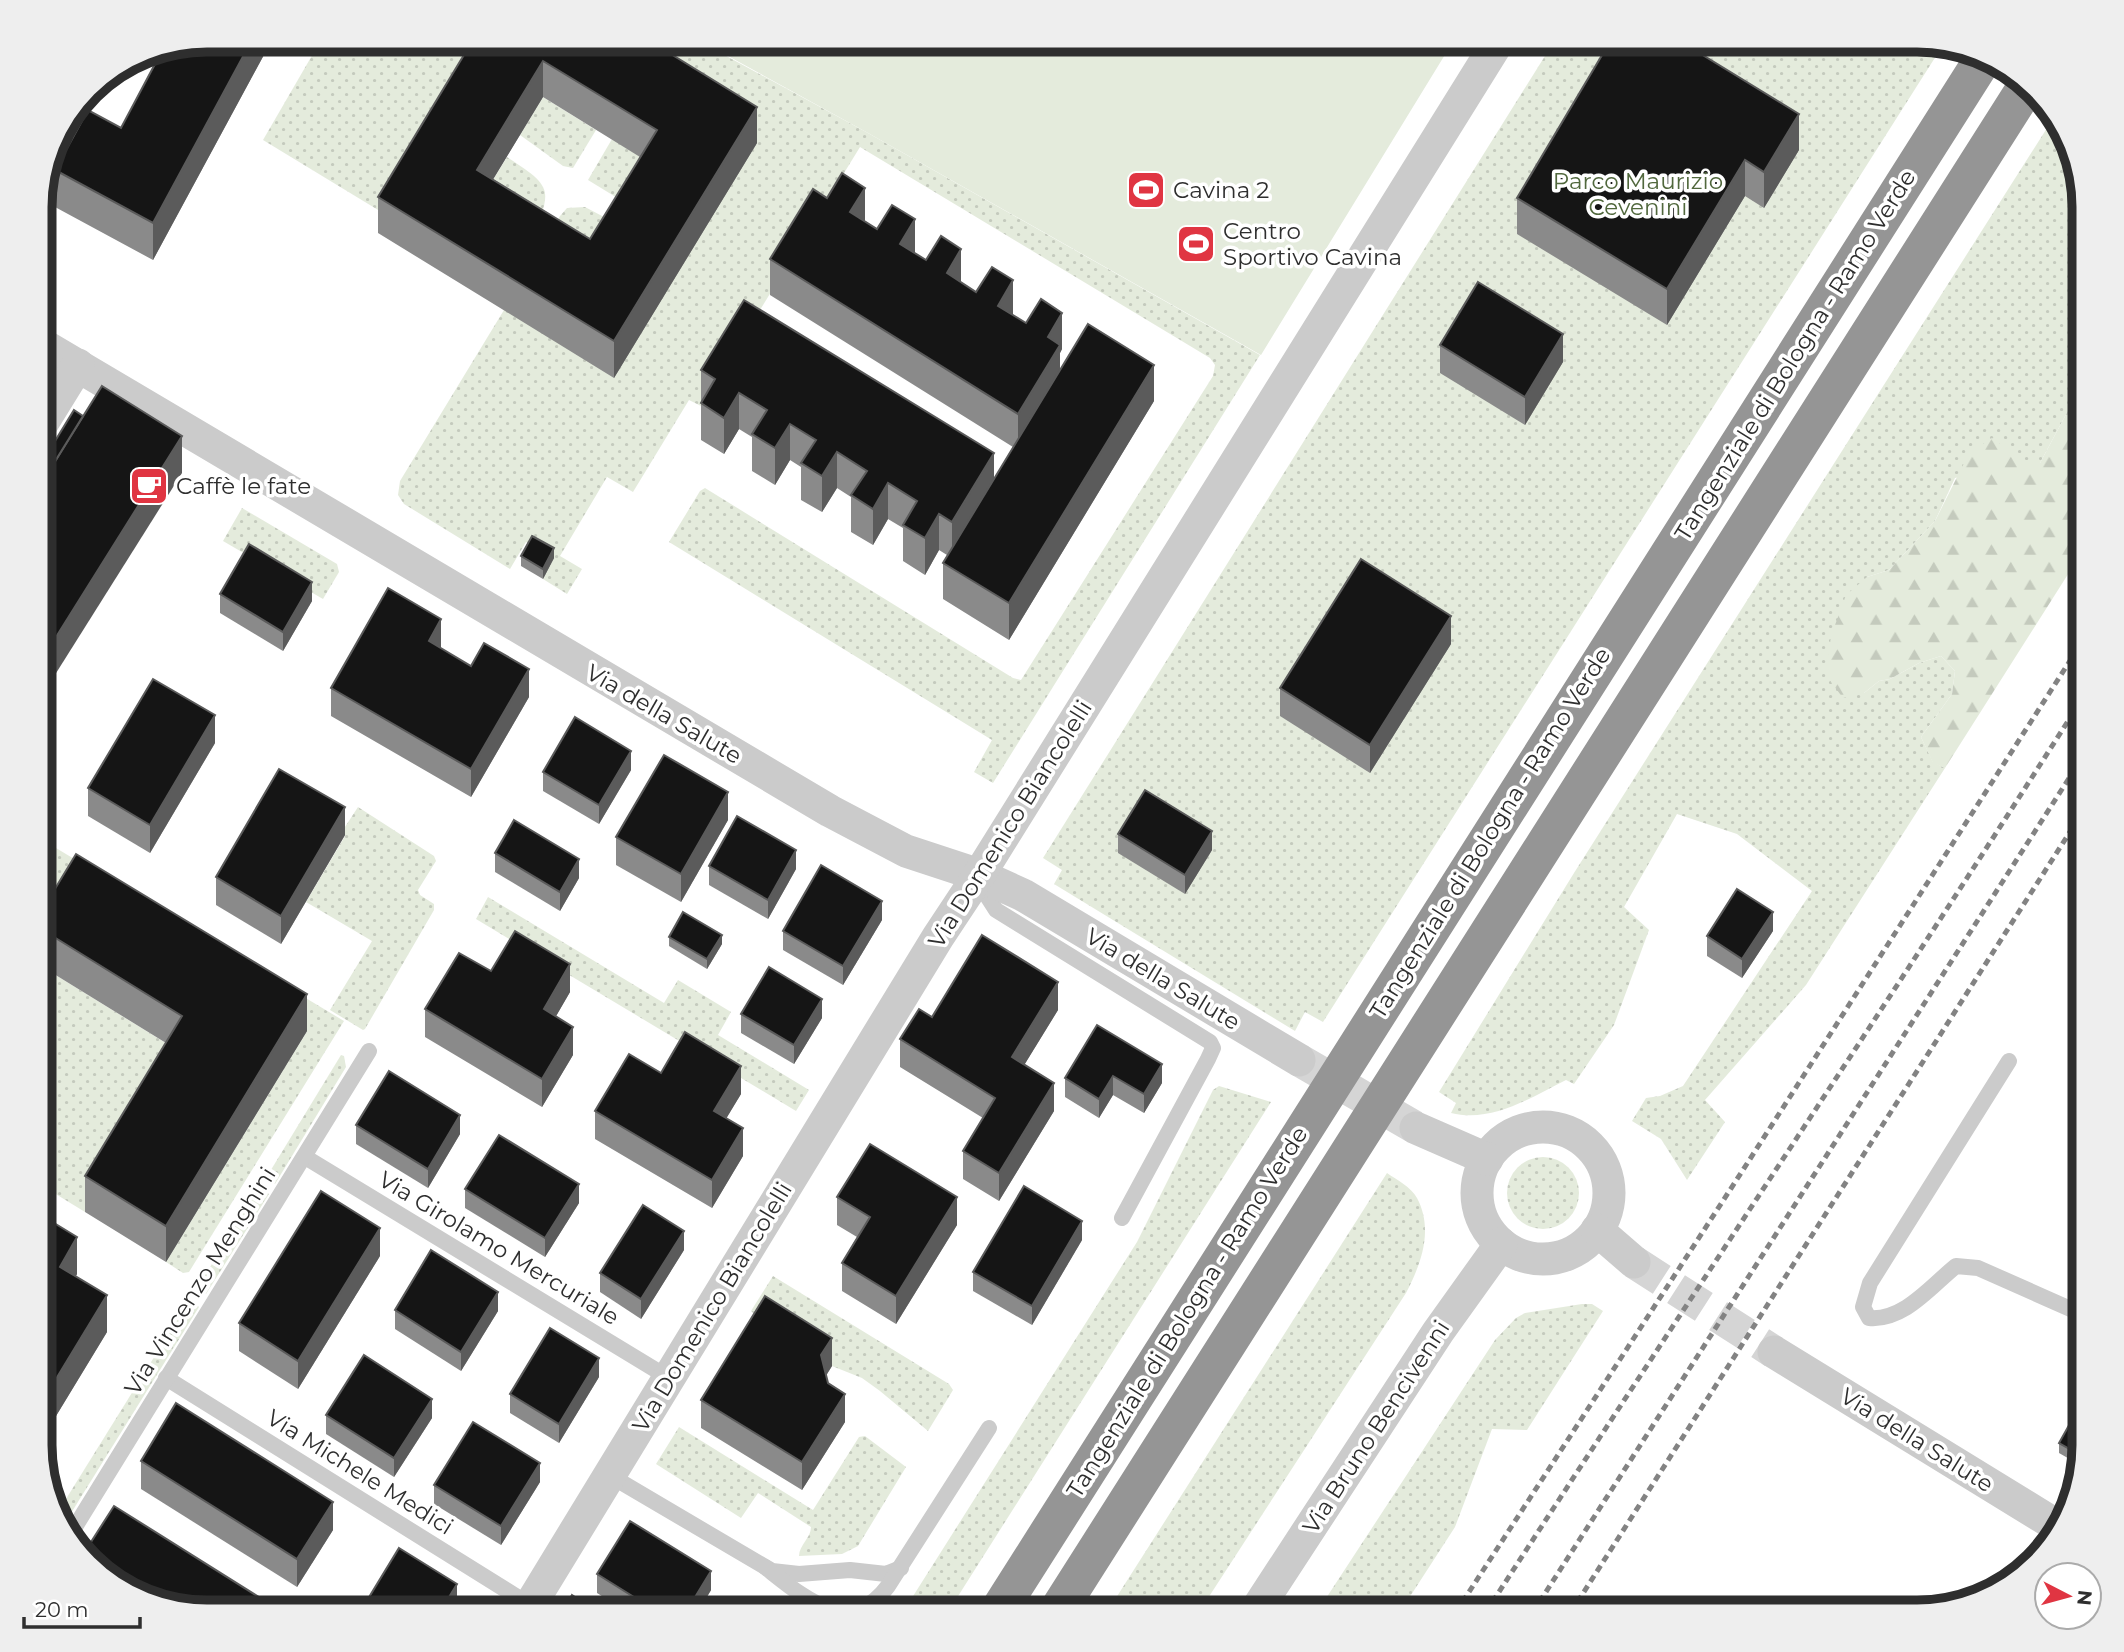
<svg xmlns="http://www.w3.org/2000/svg" width="2124" height="1652" viewBox="0 0 2124 1652" font-family="Montserrat,sans-serif">
	<style>
		.grass { fill: url(#grass-dots) }
		.forest { fill: url(#forest-firs) }
		.pitch { fill: #e4ebdc }
		.lines { fill: none; stroke-linecap: round; stroke-linejoin: round }
		.minor-tunnel { stroke: #d5d5d5; stroke-width: 33; stroke-dasharray: 33 17; stroke-linecap: butt }
		.service { stroke: #cbcbcb; stroke-width: 16 }
		.minor { stroke: #cbcbcb; stroke-width: 33 }
		.motorway { stroke: #959595; stroke-width: 38 }
		.rail { stroke: #838383; stroke-width: 5; stroke-dasharray: 7 5; stroke-linecap: butt }
		.wall { fill: #8a8a8a; fill-rule: evenodd }
		.shaded-wall { fill: #5b5b5b }
		.building { fill: #151515; stroke: #5b5b5b; stroke-width: 2; fill-rule: evenodd }
		.labels { text-anchor: middle; stroke-width: 7; stroke-linejoin: round; paint-order: stroke }
		.park-label { font-size: 23px; fill: #51683d; stroke: #fff }
		.poi-label { font-size: 23px; fill: #2e2e2e; stroke: #fff; text-anchor: start }
		.street-label { font-size: 23px; fill: #2e2e2e; stroke: #fff }
		.rim { fill: none; stroke: #2e2e2e; stroke-width: 9 }
	</style>
	<defs>
		<pattern id="grass-dots" width="8" height="8" patternUnits="userSpaceOnUse" patternTransform="scale(1.75)"><rect width="8" height="8" fill="#e4ebdc"/><path d="M2 2h.1M6 6h.1" fill="none" stroke="#c4cabd" stroke-width="1.8" stroke-linecap="round"/></pattern>
		<pattern id="forest-firs" width="22" height="20" patternUnits="userSpaceOnUse" patternTransform="scale(1.75)"><rect width="22" height="20" fill="#e4ebdc"/><path d="M5 1l3.5 6h-7zM16 11l3.5 6h-7z" fill="#c4cabd"/></pattern>
	</defs>
	<rect width="100%" height="100%" fill="#fff"/>
	<g class="grass">
		<path d="M321,40H496L388,216L263,140Z"/>
		<path d="M590,40H697L868,133L1260,355L993,783L974,772L992,740L669,542L700,491L705,488L1013,678L1021,680L1213,376L1215,365L1210,358L860,147L701,406L689,400L633,492L607,477L560,556L582,569L567,594L543,579L553,558L526,542L510,569L404,504L398,495L400,481L504,310L757,143Z"/>
		<path d="M1555,40H1917L1943,45L1323,1022L1305,1012L1295,1031L1054,884L1062,870L1043,858Z"/>
		<path d="M543,97L596,130L573,168L563,166L520,135Z"/>
		<path d="M2054,117L2067,134L2084,207V374L2078,392L2040,463H2026L1955,478L1935,521L1889,570L1867,577L1864,693L1879,681L1890,679L1919,663L1941,656L1955,671L1952,694L1921,737L1933,762L1945,768L1806,985L1705,1100L1725,1122L1687,1180L1661,1139L1632,1121L1646,1098L1660,1096L1683,1086L1812,891L1737,834L1677,814L1624,907L1649,930L1614,1025L1574,1084L1566,1080C1530,1098 1492,1123 1451,1113L1456,1103L1439,1092L1574,873Z"/>
		<path d="M612,139L657,167L632,207L588,180Z"/>
		<path d="M507,157C552,186 554,190 530,239L477,206Z"/>
		<path d="M585,207L621,226L590,275L543,247L560,216L567,208Z"/>
		<path d="M242,508L337,564L339,572L323,599L223,541Z"/>
		<path d="M358,807L434,856L436,861L418,890L420,895L434,904V910L365,1029L363,1030L330,1010L372,941L306,902L345,836L341,833Z"/>
		<path d="M41,839L344,1021L189,1272L183,1273L166,1262L307,1031L41,949Z"/>
		<path d="M488,897L664,1003L678,980L731,1012L718,1035L809,1090L796,1111L476,919Z"/>
		<path d="M41,966L182,1053L85,1212L41,1185Z"/>
		<path d="M341,1055L344,1056L346,1067L275,1184L266,1178Z"/>
		<path d="M1219,1086L1271,1102L948,1612H903L1137,1242L1213,1090Z"/>
		<circle cx="1543" cy="1193" r="36"/>
		<path d="M1387,1173C1397,1180 1411,1187 1417,1198C1434,1230 1421,1264 1406,1293L1199,1612H1107Z"/>
		<path d="M258,1189L269,1194L206,1294L197,1288Z"/>
		<path d="M773,1276L949,1384L953,1390L928,1431L880,1391L862,1378L832,1366L765,1324L751,1311Z"/>
		<path d="M189,1301L199,1307L63,1526L56,1515Z"/>
		<path d="M1582,1304H1592L1603,1311L1527,1430L1492,1429L1455,1527L1400,1612H1317L1495,1340L1516,1318L1525,1313Z"/>
		<path d="M679,1427L813,1510L859,1437L865,1436L906,1467L858,1546L842,1554L799,1556C799,1545 811,1538 811,1527L758,1493L741,1518L656,1464Z"/>
	</g>
	<path class="forest" d="M2084,374V549L1945,768L1933,763L1921,737L1952,694L1955,671L1941,656L1919,663L1890,679L1879,681L1864,693L1843,698L1831,682L1827,666L1831,636L1846,595L1867,577L1889,570L1935,521L1969,453L1992,438L2026,462L2040,463L2078,392Z"/>
	<path class="pitch" d="M699,40H1454L1261,355L868,133Z"/>
	<g class="lines">
		<g class="minor-tunnel">
			<path d="M1299,1060L1416,1128"/>
			<path d="M1634,1262L1774,1352"/>
		</g>
		<g class="service">
			<path d="M980,877L987,896L996,910L1210,1042L1213,1048L1208,1059L1122,1218"/>
			<path d="M2009,1061L1870,1283L1863,1307L1869,1318C1904,1321 1931,1286 1956,1266L1978,1268L2084,1315"/>
			<path d="M305,1157L669,1378"/>
			<path d="M166,1378L530,1605"/>
			<path d="M609,1475L772,1571L799,1574L850,1570L886,1574L901,1568"/>
			<path d="M70,1535L369,1051"/>
			<path d="M765,1567C802,1596 849,1639 888,1586L989,1428"/>
		</g>
		<g class="minor">
			<path d="M41,344L830,811L906,851L979,875L1023,895L1299,1060"/>
			<path d="M41,425L78,365"/>
			<circle cx="1543" cy="1193" r="66"/>
			<path d="M1416,1128L1487,1159"/>
			<path d="M1597,1230L1634,1262"/>
			<path d="M1774,1352L2059,1527"/>
			<path d="M526,1612L938,937L979,875L1499,40"/>
			<path d="M1255,1612L1438,1332L1501,1244"/>
		</g>
		<g class="motorway">
			<path d="M998,1612L1985,56"/>
			<path d="M1057,1612L2028,84"/>
		</g>
		<g class="rail">
			<path d="M1456,1612L1741,1173L2084,639"/>
			<path d="M1486,1612C1684,1306 1888,1004 2084,696"/>
			<path d="M1533,1612L2084,755"/>
			<path d="M1571,1612L2084,810"/>
		</g>
	</g>
	<g class="wall">
		<path d="M207,40H272L153,260L55,207V170L121,128Z"/>
		<path d="M473,40H648L757,143L614,378L378,233V197ZM543,97L640,157L590,239L493,179Z"/>
		<path d="M1799,150L1764,208L1745,196L1667,325L1517,234V198Z"/>
		<path d="M865,221L1013,315L1062,349L1060,353V369L1154,401L1009,640L943,599V563L947,555L939,550L925,575L903,561V528L888,519L873,545L851,532V497L837,488L822,512L801,500V467L790,460L775,485L752,471V437L739,429L724,454L701,440V370L994,479L1013,447L770,295V259Z"/>
		<path d="M1440,345L1563,362L1525,425L1440,373Z"/>
		<path d="M521,556L554,558L543,579L521,566Z"/>
		<path d="M220,594L312,601L283,651L220,613Z"/>
		<path d="M1451,644L1370,773L1280,716V688Z"/>
		<path d="M441,647V648L471,666L529,697L471,797L331,716V688Z"/>
		<path d="M215,743L150,853L88,816V788Z"/>
		<path d="M631,770L599,824L543,791V772Z"/>
		<path d="M728,820L681,902L616,865V837Z"/>
		<path d="M1118,834L1212,850L1185,894L1118,853Z"/>
		<path d="M345,835L281,944L216,905V877Z"/>
		<path d="M495,853L579,878L560,911L495,872Z"/>
		<path d="M709,866L796,869L768,919L709,885Z"/>
		<path d="M41,912L307,1031L166,1262L85,1212V1176L166,1043L41,966Z"/>
		<path d="M882,920L843,985L783,950V931Z"/>
		<path d="M1773,931L1742,978L1707,956V936Z"/>
		<path d="M669,937L722,944L707,969L669,946Z"/>
		<path d="M491,971L570,992L556,1016L573,1055L542,1107L425,1037V1009Z"/>
		<path d="M1058,1010L1024,1065L1054,1111L999,1201L963,1179V1151L983,1118L900,1067V1039L932,1017Z"/>
		<path d="M741,1014L822,1018L794,1064L741,1033Z"/>
		<path d="M1097,1025L1162,1083L1144,1113L1113,1095L1099,1118L1065,1097V1078Z"/>
		<path d="M661,1073L741,1094L726,1118L743,1156L712,1208L595,1139V1111Z"/>
		<path d="M356,1125L460,1134L428,1188L356,1144Z"/>
		<path d="M465,1189L579,1203L545,1257L465,1208Z"/>
		<path d="M837,1197L957,1225L896,1324L842,1291V1263L857,1237L837,1225Z"/>
		<path d="M41,1215L77,1274L76,1276L107,1332L56,1416L41,1406Z"/>
		<path d="M1082,1240L1032,1325L973,1291V1272Z"/>
		<path d="M684,1250L641,1319L600,1292V1273Z"/>
		<path d="M380,1256L298,1389L239,1351V1323Z"/>
		<path d="M395,1310L498,1311L461,1371L395,1329Z"/>
		<path d="M832,1366L826,1376L828,1383L845,1422L802,1490L701,1428V1400Z"/>
		<path d="M599,1377L559,1443L510,1413V1394Z"/>
		<path d="M326,1415L432,1418L394,1477L326,1434Z"/>
		<path d="M2059,1443L2084,1445L2080,1465L2059,1453Z"/>
		<path d="M141,1461L333,1530L297,1587L141,1489Z"/>
		<path d="M540,1482L501,1545L434,1504V1485Z"/>
		<path d="M597,1574L711,1590L698,1612H627L597,1593Z"/>
	</g>
	<g class="shaded-wall">
		<path d="M252,40H272L153,260V223Z"/>
		<path d="M543,61V97L477,206V170Z"/>
		<path d="M757,107V143L614,378V341Z"/>
		<path d="M1799,114V150L1764,208V172Z"/>
		<path d="M1745,160V196L1667,325V289Z"/>
		<path d="M865,188V224L850,212Z"/>
		<path d="M915,219V256L900,244Z"/>
		<path d="M961,249V286L947,273Z"/>
		<path d="M1013,280V317L998,306Z"/>
		<path d="M1062,313V349L1060,353V381L1018,450V414L1048,337Z"/>
		<path d="M1563,334V362L1525,425V397Z"/>
		<path d="M1154,365V401L1009,640V603Z"/>
		<path d="M739,393V429L724,454V418Z"/>
		<path d="M790,424V460L775,485V448Z"/>
		<path d="M182,436V473L41,697V661Z"/>
		<path d="M837,452V488L822,512V476Z"/>
		<path d="M994,453V489L952,558V522Z"/>
		<path d="M888,483V519L873,545V509Z"/>
		<path d="M939,514V550L925,575V538Z"/>
		<path d="M554,548V558L543,579V569Z"/>
		<path d="M312,582V601L283,651V632Z"/>
		<path d="M1451,616V644L1370,773V745Z"/>
		<path d="M441,619V647L429,669V641Z"/>
		<path d="M529,669V697L471,797V769Z"/>
		<path d="M215,715V743L150,853V825Z"/>
		<path d="M631,751V770L599,824V805Z"/>
		<path d="M728,792V820L681,902V874Z"/>
		<path d="M345,807V835L281,944V916Z"/>
		<path d="M1212,831V850L1185,894V875Z"/>
		<path d="M796,850V869L768,919V900Z"/>
		<path d="M579,859V878L560,911V892Z"/>
		<path d="M882,901V920L843,985V966Z"/>
		<path d="M1773,912V931L1742,978V959Z"/>
		<path d="M722,935V944L707,969V959Z"/>
		<path d="M570,964V992L544,1037V1009Z"/>
		<path d="M1058,982V1010L1012,1085V1057Z"/>
		<path d="M307,994V1031L166,1262V1226Z"/>
		<path d="M822,999V1018L794,1064V1045Z"/>
		<path d="M573,1027V1055L542,1107V1079Z"/>
		<path d="M1162,1064V1083L1144,1113V1094Z"/>
		<path d="M741,1066V1094L714,1139V1111Z"/>
		<path d="M1113,1076V1095L1099,1118V1099Z"/>
		<path d="M1054,1083V1111L999,1201V1173Z"/>
		<path d="M460,1115V1134L428,1188V1169Z"/>
		<path d="M743,1128V1156L712,1208V1180Z"/>
		<path d="M579,1184V1203L545,1257V1238Z"/>
		<path d="M957,1197V1225L896,1324V1296Z"/>
		<path d="M1082,1221V1240L1032,1325V1306Z"/>
		<path d="M380,1228V1256L298,1389V1361Z"/>
		<path d="M684,1231V1250L641,1319V1299Z"/>
		<path d="M77,1237V1274L60,1303V1267Z"/>
		<path d="M498,1292V1311L461,1371V1352Z"/>
		<path d="M107,1295V1332L56,1416V1379Z"/>
		<path d="M832,1338V1366L821,1383V1355Z"/>
		<path d="M599,1358V1377L559,1443V1424Z"/>
		<path d="M845,1394V1422L802,1490V1462Z"/>
		<path d="M432,1399V1418L394,1477V1458Z"/>
		<path d="M540,1463V1482L501,1545V1526Z"/>
		<path d="M333,1502V1530L297,1587V1559Z"/>
		<path d="M711,1571V1590L698,1612H686Z"/>
		<path d="M457,1584V1612H440Z"/>
	</g>
	<g class="building">
		<path d="M207,40H252L153,223L55,170L88,110L121,128L163,49Z"/>
		<path d="M473,40H648L757,107L614,341L378,197ZM543,61L657,130L590,239L477,170Z"/>
		<path d="M1611,40H1678L1799,114L1764,172L1745,160L1667,289L1517,198Z"/>
		<path d="M842,173L865,188L850,212L877,229L892,205L915,219L900,244L926,260L941,236L961,249L947,273L976,292L992,267L1013,280L998,306L1026,323L1041,299L1062,313L1048,337L1060,345L1018,414L770,259L813,189L827,198Z"/>
		<path d="M1478,282L1563,334L1525,397L1440,345Z"/>
		<path d="M744,300L994,453L952,522L939,514L925,538L903,525L917,501L888,483L873,509L851,495L867,471L837,452L822,476L801,463L816,440L790,424L775,448L752,434L767,410L739,393L724,418L701,403L715,379L701,370Z"/>
		<path d="M1088,324L1154,365L1009,603L943,563Z"/>
		<path d="M102,386L182,436L41,661V484Z"/>
		<path d="M74,410L83,416L41,484V464Z"/>
		<path d="M532,536L554,548L543,569L521,556Z"/>
		<path d="M249,544L312,582L283,632L220,594Z"/>
		<path d="M1361,559L1451,616L1370,745L1280,688Z"/>
		<path d="M388,588L441,619L429,641L471,666L484,643L529,669L471,769L331,688Z"/>
		<path d="M153,679L215,715L150,825L88,788Z"/>
		<path d="M575,717L631,751L599,805L543,772Z"/>
		<path d="M664,755L728,792L681,874L616,837Z"/>
		<path d="M279,769L345,807L281,916L216,877Z"/>
		<path d="M1145,790L1212,831L1185,875L1118,834Z"/>
		<path d="M737,816L796,850L768,900L709,866Z"/>
		<path d="M514,820L579,859L560,892L495,853Z"/>
		<path d="M76,854L307,994L166,1226L85,1176L182,1016L41,929V912Z"/>
		<path d="M821,865L882,901L843,966L783,931Z"/>
		<path d="M1737,889L1773,912L1742,959L1707,936Z"/>
		<path d="M683,912L722,935L707,959L669,937Z"/>
		<path d="M515,931L570,964L544,1009L573,1027L542,1079L425,1009L459,953L491,971Z"/>
		<path d="M982,935L1058,982L1012,1057L1054,1083L999,1173L963,1151L995,1098L900,1039L919,1009L932,1017Z"/>
		<path d="M769,967L822,999L794,1045L741,1014Z"/>
		<path d="M1097,1025L1162,1064L1144,1094L1113,1076L1099,1099L1065,1078Z"/>
		<path d="M685,1032L741,1066L714,1111L743,1128L712,1180L595,1111L629,1054L661,1073Z"/>
		<path d="M389,1071L460,1115L428,1169L356,1125Z"/>
		<path d="M499,1135L579,1184L545,1238L465,1189Z"/>
		<path d="M870,1144L957,1197L896,1296L842,1263L870,1217L837,1197Z"/>
		<path d="M1024,1186L1082,1221L1032,1306L973,1272Z"/>
		<path d="M321,1191L380,1228L298,1361L239,1323Z"/>
		<path d="M643,1205L684,1231L641,1299L600,1273Z"/>
		<path d="M41,1215L77,1237L60,1267L107,1295L56,1379L41,1370Z"/>
		<path d="M431,1250L498,1292L461,1352L395,1310Z"/>
		<path d="M765,1296L832,1338L821,1355L828,1383L845,1394L802,1462L701,1400Z"/>
		<path d="M550,1328L599,1358L559,1424L510,1394Z"/>
		<path d="M364,1355L432,1399L394,1458L326,1415Z"/>
		<path d="M2082,1402L2084,1403V1445L2082,1456L2059,1443Z"/>
		<path d="M176,1403L333,1502L297,1559L141,1461Z"/>
		<path d="M473,1422L540,1463L501,1526L434,1485Z"/>
		<path d="M114,1506L270,1604L265,1612H207L153,1603L97,1571L84,1553Z"/>
		<path d="M630,1521L711,1571L686,1612H658L597,1574Z"/>
		<path d="M399,1548L457,1584L440,1612H360Z"/>
		<path d="M572,1595L598,1612H562Z"/>
		<path d="M768,1599L788,1612H760Z"/>
	</g>
	<defs>
		<symbol id="stadium-square" viewBox="-11 -11 22 22"><rect x="-9" y="-9" width="18" height="18" rx="4" fill="#e03542" stroke="#fff"/><path d="M0-5a6.5 5 0 1 0 0 10a6.5 5 0 1 0 0-10ZM-3.5-1.8h7v3.6h-7Z" fill="#fff"/></symbol>
		<symbol id="cafe-square" viewBox="-11 -11 22 22"><rect x="-9" y="-9" width="18" height="18" rx="4" fill="#e03542" stroke="#fff"/><path d="M-5.5-4.5H6V0H3Q3 3.5 0 3.5H-2.5Q-5.5 3.5-5.5 0ZM3-3.2v2h1.7v-2ZM-6 4.5H4V6H-6Z" fill="#fff"/></symbol>
	</defs>
	<g fill-rule="evenodd">
		<use href="#stadium-square" x="1124" y="168" width="44" height="44"/>
		<use href="#stadium-square" x="1174" y="222" width="44" height="44"/>
		<use href="#cafe-square" x="127" y="464" width="44" height="44"/>
	</g>
	<g class="labels">
		<g class="park-label">
			<text x="1638" y="189">Parco Maurizio<tspan x="1638" dy="26">Cevenini</tspan></text>
		</g>
		<g class="poi-label">
			<text x="1173" y="198">Cavina 2</text>
			<text x="1223" y="239">Centro<tspan x="1223" dy="26">Sportivo Cavina</tspan></text>
			<text x="176" y="494">Caffè le fate</text>
		</g>
		<g class="street-label">
			<text transform="translate(1795 355) rotate(-58)" y="8">Tangenziale di Bologna - Ramo Verde</text>
			<text transform="translate(664 714) rotate(30)" y="8">Via della Salute</text>
			<text transform="translate(1010 824) rotate(-58)" y="8">Via Domenico Biancolelli</text>
			<text transform="translate(1490 833) rotate(-58)" y="8">Tangenziale di Bologna - Ramo Verde</text>
			<text transform="translate(1163 979) rotate(31)" y="8">Via della Salute</text>
			<text transform="translate(499 1248) rotate(31)" y="8">Via Girolamo Mercuriale</text>
			<text transform="translate(200 1281) rotate(-58)" y="8">Via Vincenzo Menghini</text>
			<text transform="translate(712 1307) rotate(-59)" y="8">Via Domenico Biancolelli</text>
			<text transform="translate(1187 1312) rotate(-58)" y="8">Tangenziale di Bologna - Ramo Verde</text>
			<text transform="translate(1376 1427) rotate(-57)" y="8">Via Bruno Bencivenni</text>
			<text transform="translate(1917 1440) rotate(32)" y="8">Via della Salute</text>
			<text transform="translate(360 1472) rotate(32)" y="8">Via Michele Medici</text>
		</g>
	</g>
	<path d="M0 0H2124V1652H0ZM207 52H1917A155 155 0 0 1 2072 207V1445A155 155 0 0 1 1917 1600H207A155 155 0 0 1 52 1445V207A155 155 0 0 1 207 52Z" fill="#eee" fill-rule="evenodd"/>
	<path class="rim" d="M207 52H1917A155 155 0 0 1 2072 207V1445A155 155 0 0 1 1917 1600H207A155 155 0 0 1 52 1445V207A155 155 0 0 1 207 52Z"/>
	<g transform="translate(2068 1596) rotate(96)"><circle r="33" fill="#ffffff" stroke="#ababab" stroke-width="2"/>
	<path d="M0-5L12 26L0 18L-12 26Z" fill="#e03542"/>
	<text y="-10" font-size="19" font-weight="bold" text-anchor="middle" fill="#2e2e2e">N</text>
	</g>
	<path d="M24 1617v10h116v-10" fill="none" stroke="#2e2e2e" stroke-width="3.5"/>
	<text x="35" y="1617" font-size="21" fill="#2e2e2e" stroke="#ffffff" stroke-width="5" paint-order="stroke">20 m</text>
</svg>
